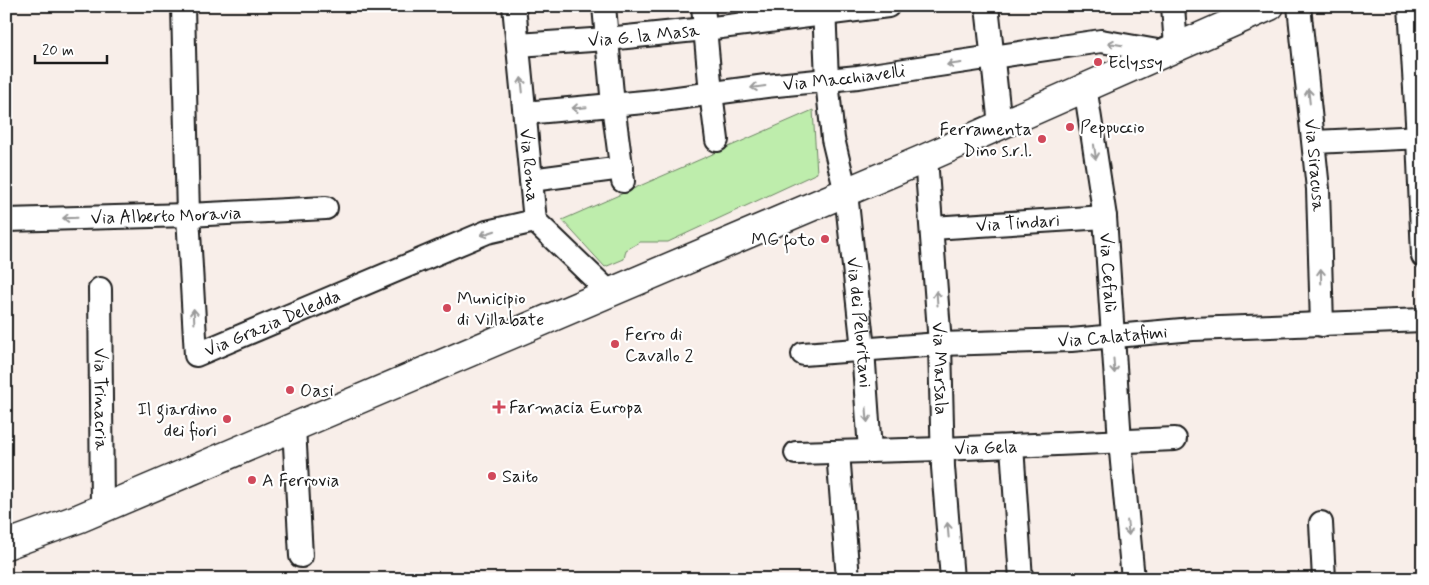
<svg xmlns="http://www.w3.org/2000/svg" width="1429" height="585" viewBox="0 0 1429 585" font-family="Mynerve,sans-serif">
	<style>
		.green { fill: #beedac; stroke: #6d8464 }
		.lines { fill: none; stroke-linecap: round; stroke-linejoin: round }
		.street-casing { stroke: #1c1c1c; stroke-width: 26 }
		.secondary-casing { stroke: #1c1c1c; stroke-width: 31 }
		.street { stroke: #fff; stroke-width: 22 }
		.secondary { stroke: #fff; stroke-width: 28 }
		.oneway { stroke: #999 }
		.poi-dot { fill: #d1495b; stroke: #fff; stroke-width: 2 }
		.labels { text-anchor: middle; stroke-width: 4.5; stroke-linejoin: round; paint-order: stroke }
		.street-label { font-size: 18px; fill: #1c1c1c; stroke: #fff }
		.poi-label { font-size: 18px; fill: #1c1c1c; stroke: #fff; text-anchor: start }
	</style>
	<rect width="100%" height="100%" fill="#f8eee9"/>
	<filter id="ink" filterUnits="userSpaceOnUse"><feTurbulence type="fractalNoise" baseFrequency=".02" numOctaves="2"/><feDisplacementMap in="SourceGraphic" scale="10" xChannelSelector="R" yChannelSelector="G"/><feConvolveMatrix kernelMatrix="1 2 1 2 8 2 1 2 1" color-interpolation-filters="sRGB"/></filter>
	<g filter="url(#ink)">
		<path class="green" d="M813,110L817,173L668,242H640L626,250L624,259L605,267L562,220Z"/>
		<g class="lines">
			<defs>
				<g id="street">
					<path id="s1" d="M183,6L188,215L196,355L487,232L535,221"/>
					<path id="s2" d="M514,6L535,221L610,293"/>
					<path d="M604,6L613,105L623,181"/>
					<path d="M703,6L711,93L717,140"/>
					<path id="s3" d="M824,6L827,80L833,139L846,193L863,349L870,451"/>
					<path d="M987,6L1000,125"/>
					<path d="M1173,6L1176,47"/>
					<path id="s4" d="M1299,6L1318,189L1322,325"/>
					<path d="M1410,6L1418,138L1423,256"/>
					<path id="s5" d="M518,45L607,39L705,29L888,6"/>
					<path id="s6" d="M1085,86L1105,217L1120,441L1133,579"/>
					<path id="s7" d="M525,113L655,101L766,86L858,77L1101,41L1163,52"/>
					<path d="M1314,142L1423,137"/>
					<path id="s8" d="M926,158L940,344L943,467L952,579"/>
					<path d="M531,180L622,168"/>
					<path id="s9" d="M6,220L188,215L326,208"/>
					<path id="s10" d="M932,228L1105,217"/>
					<path id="s11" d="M100,289L102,508"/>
					<path id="s12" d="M803,354L940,344L1071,340L1193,329L1423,320"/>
					<path d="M294,427L301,556"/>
					<path d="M1012,446L1021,579"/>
					<path d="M838,452L848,579"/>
					<path id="s13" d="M796,453L942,449L1175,439"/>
					<path d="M1321,523L1324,579"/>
				</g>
				<path id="secondary" d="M6,545L80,518L926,158L1270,6"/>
			</defs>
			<use href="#street" class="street-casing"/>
			<use href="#secondary" class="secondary-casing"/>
			<use href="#street" class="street"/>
			<use href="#secondary" class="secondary"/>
		</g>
		<defs><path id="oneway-shaft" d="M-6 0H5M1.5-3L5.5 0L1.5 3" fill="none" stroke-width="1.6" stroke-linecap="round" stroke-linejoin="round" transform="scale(1.25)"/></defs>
		<g class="oneway">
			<use href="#oneway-shaft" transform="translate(1115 44) rotate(-170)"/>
			<use href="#oneway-shaft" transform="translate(954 64) rotate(172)"/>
			<use href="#oneway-shaft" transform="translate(522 85) rotate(-96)"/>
			<use href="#oneway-shaft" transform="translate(758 87) rotate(172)"/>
			<use href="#oneway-shaft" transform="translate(1309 96) rotate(-96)"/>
			<use href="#oneway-shaft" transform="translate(579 108) rotate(175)"/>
			<use href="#oneway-shaft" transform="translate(1095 152) rotate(82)"/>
			<use href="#oneway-shaft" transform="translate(70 218) rotate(178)"/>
			<use href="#oneway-shaft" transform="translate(488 233) rotate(162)"/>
			<use href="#oneway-shaft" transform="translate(1321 276) rotate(-92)"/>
			<use href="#oneway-shaft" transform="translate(937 298) rotate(-94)"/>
			<use href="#oneway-shaft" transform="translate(194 316) rotate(-93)"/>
			<use href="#oneway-shaft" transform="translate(1114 366) rotate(86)"/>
			<use href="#oneway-shaft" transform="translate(867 415) rotate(86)"/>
			<use href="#oneway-shaft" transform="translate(1128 528) rotate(84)"/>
			<use href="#oneway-shaft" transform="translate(948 530) rotate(-95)"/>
		</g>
	</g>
	<g class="poi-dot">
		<circle cx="1098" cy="62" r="5"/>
		<circle cx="1070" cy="127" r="5"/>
		<circle cx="1042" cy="139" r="5"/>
		<circle cx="825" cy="239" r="5"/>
		<circle cx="447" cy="308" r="5"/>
		<circle cx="615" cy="344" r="5"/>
		<circle cx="290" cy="390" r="5"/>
		<path d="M496.5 399.5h5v5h5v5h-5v5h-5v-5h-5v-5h5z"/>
		<circle cx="227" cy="419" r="5"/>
		<circle cx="492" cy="476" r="5"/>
		<circle cx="252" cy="480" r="5"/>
	</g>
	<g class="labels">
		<g class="street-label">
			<text dy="6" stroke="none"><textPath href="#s5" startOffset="126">Via G. la Masa</textPath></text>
			<text dy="6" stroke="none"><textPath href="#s7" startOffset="321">Via Macchiavelli</textPath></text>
			<text dy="6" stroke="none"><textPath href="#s2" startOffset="160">Via Roma</textPath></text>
			<text dy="6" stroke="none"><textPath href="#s4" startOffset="160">Via Siracusa</textPath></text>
			<text dy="6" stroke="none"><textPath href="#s9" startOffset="160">Via Alberto Moravia</textPath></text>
			<text dy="6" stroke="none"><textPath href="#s10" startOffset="86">Via Tindari</textPath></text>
			<text dy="6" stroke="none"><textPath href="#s6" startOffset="188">Via Cefalù</textPath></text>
			<text dy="6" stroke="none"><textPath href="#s1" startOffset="432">Via Grazia Deledda</textPath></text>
			<text dy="6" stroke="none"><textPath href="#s3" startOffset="319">Via dei Peloritani</textPath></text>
			<text dy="6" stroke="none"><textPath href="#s12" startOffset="310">Via Calatafimi</textPath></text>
			<text dy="6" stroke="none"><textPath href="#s8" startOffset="211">Via Marsala</textPath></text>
			<text dy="6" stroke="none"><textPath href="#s11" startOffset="110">Via Trinacria</textPath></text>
			<text dy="6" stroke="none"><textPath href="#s13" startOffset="190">Via Gela</textPath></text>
		</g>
		<g class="poi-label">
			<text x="1108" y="68">Eclyssy</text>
			<text x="1080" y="133">Peppuccio</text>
			<text x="1032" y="135" text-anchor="end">Ferramenta<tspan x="1032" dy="21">Dino s.r.l.</tspan></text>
			<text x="815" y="245" text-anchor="end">MG foto</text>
			<text x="457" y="304">Municipio<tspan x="457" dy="21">di Villabate</tspan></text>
			<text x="625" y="340">Ferro di<tspan x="625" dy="21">Cavallo 2</tspan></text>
			<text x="300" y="396">Oasi</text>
			<text x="509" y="413">Farmacia Europa</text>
			<text x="217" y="415" text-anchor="end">Il giardino<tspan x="217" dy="21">dei fiori</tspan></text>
			<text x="502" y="482">Saito</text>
			<text x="262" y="486">A Ferrovia</text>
		</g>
	</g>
	<rect width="1429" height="585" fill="none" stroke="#fff" stroke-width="25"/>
	<rect x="12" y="12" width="1404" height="560" fill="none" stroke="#1c1c1c" stroke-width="2" filter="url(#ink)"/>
	<path d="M35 55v8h72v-8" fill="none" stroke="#1c1c1c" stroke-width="2.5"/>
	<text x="42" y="55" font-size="15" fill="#1c1c1c" stroke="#ffffff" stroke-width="4" paint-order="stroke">20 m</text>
</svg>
